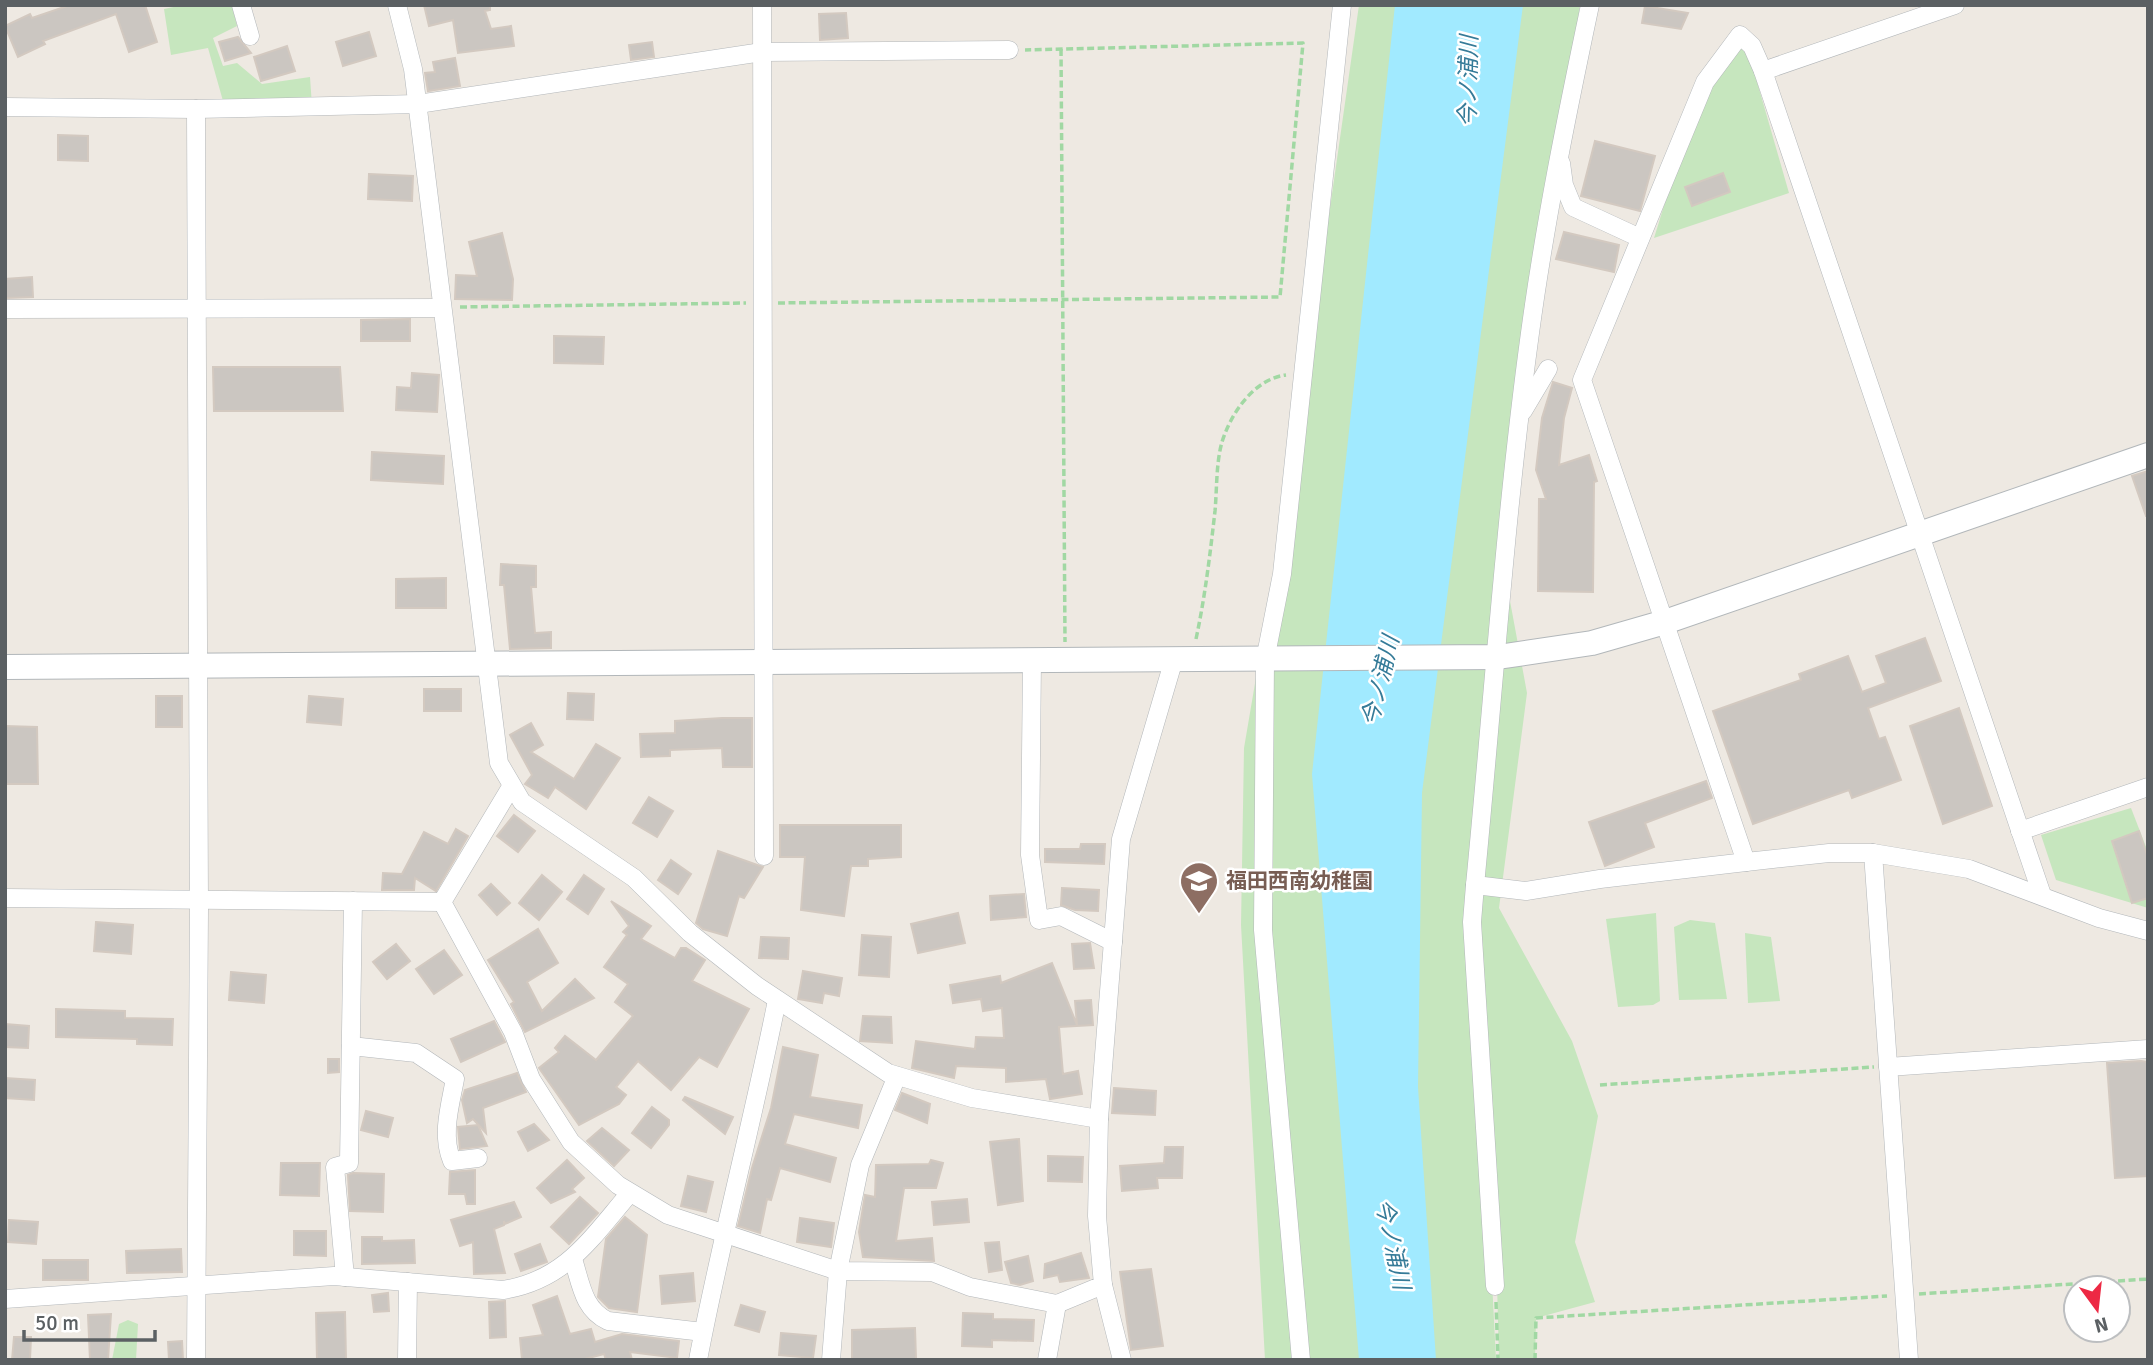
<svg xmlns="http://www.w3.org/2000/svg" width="2153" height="1365" viewBox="0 0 2153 1365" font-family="Signika,'Noto Sans JP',sans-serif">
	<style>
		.green { fill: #c6e6be }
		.water { fill: #a1eaff }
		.building { fill: #cbc6c1; stroke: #d3c9c0; stroke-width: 2 }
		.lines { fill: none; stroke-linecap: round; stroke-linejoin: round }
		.street-casing { stroke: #b3b7ba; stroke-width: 19 }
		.secondary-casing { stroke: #b2b7ba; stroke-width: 26 }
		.path { stroke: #a1d8a3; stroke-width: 3.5; stroke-dasharray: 7 3.5; stroke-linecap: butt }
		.street { stroke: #fff; stroke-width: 18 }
		.secondary { stroke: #fff; stroke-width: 24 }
		.labels { text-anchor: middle; stroke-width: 5; stroke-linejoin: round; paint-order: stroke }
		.education-label { font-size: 21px; font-weight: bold; fill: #785e54; stroke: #fff; text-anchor: start }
		.water-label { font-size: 23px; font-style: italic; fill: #357b98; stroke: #fff }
	</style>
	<rect width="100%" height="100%" fill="#eee9e2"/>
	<g class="green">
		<path d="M183,5H232L237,26L213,38L223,66L237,63L262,84L310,77L312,106L225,108L208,48L171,55L164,9Z"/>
		<path d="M1359,5H1580L1503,563L1527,693L1499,908L1572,1041L1598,1116L1575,1242L1595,1302L1536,1318L1535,1360H1499L1497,1283L1492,1281L1496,1360H1265L1241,925L1244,748L1299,425Z"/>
		<path d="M1745,40L1789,193L1654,238L1695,106Z"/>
		<path d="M2131,808L2148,852V908L2056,880L2041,835Z"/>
		<path d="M1656,913L1660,1001L1653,1005L1618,1007L1606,919Z"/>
		<path d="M1690,920L1715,923L1727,999L1679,1000L1674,927Z"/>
		<path d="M1745,933L1771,937L1780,1001L1748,1003Z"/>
		<path d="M128,1320L138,1324L136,1360H112L119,1324Z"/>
	</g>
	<path class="water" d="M1395,5H1523L1422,793L1418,1087L1436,1360H1359L1312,774Z"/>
	<g class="building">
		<path d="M70,5H145L157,42L129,52L116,14L43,41L45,44L18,57L5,26L30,14L32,18Z"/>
		<path d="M424,5H490V10L485,11L491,29L511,26L514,46L458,53L453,20L429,26Z"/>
		<path d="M1645,6L1688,13L1681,29L1642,23Z"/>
		<path d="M846,13L848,38L820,40L819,14Z"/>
		<path d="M369,32L376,56L343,66L336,42Z"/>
		<path d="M238,37L251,53L225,61L219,42Z"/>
		<path d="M652,42L654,57L631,60L629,45Z"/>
		<path d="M287,46L295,71L261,81L254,57Z"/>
		<path d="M455,58L460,86L428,91L425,73L435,72L433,62Z"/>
		<path d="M58,135L88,136V161L58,160Z"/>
		<path d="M1595,141L1655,156L1640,211L1581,196Z"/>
		<path d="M1723,173L1730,192L1692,206L1685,187Z"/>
		<path d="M369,174L413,176L412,201L368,199Z"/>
		<path d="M1564,232L1619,245L1614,272L1556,259Z"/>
		<path d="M502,233L513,279L512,300L455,299L456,275L477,276L469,242Z"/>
		<path d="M32,277L33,297L6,298L5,279Z"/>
		<path d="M410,319V341H361V320Z"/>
		<path d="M554,336L604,337L603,364L554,363Z"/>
		<path d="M213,367H340L343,411H214Z"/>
		<path d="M412,373L439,375L437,412L396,410L397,387L411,388Z"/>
		<path d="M1553,382L1572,388L1564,418L1559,465L1589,455L1597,481L1594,482L1593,592L1538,591L1539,499H1546L1536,470L1542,418Z"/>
		<path d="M372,452L444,456L443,484L371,480Z"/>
		<path d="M2148,471V516H2146L2132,476Z"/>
		<path d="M501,564L536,566V587H531L535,633L551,632V648L510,649L504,585H500Z"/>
		<path d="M446,578V608H396V579Z"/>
		<path d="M1925,638L1941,681L1868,708L1879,739L1885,737L1901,780L1852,798L1849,790L1753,824L1713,711L1801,680L1799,674L1848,656L1862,692L1886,683L1876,656Z"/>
		<rect x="424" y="689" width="37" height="22"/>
		<path d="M568,693L594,694L593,720L567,719Z"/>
		<rect x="156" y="696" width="26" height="31"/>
		<path d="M309,696L343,699L341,725L307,722Z"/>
		<path d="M1959,708L1992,806L1943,824L1910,726Z"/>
		<path d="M722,718H752V767H723L722,748L670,750V756L641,757L640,734L675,733V721Z"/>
		<path d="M531,723L543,745L531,752L574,779L596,744L620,758L586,809L555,787L548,798L525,784L532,775L510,735Z"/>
		<path d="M5,726L37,727L38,784H5Z"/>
		<path d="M1706,781L1712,798L1645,823L1654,847L1605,866L1589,822Z"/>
		<path d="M649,797L673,811L657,837L633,823Z"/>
		<path d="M514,815L535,831L518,852L497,836Z"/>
		<path d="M780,825H901V857L868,859V866H851L844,916L801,910L805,857H780Z"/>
		<path d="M456,829L468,836L436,891L415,878L414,890H382L383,873L402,874L424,832L448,844Z"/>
		<path d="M2139,831L2148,858V898L2132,903L2112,841Z"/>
		<path d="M1081,844H1105L1104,864L1045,862V849H1080Z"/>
		<path d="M718,851L763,867L744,898L739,896L727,936L703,929L696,923Z"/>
		<path d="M671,860L691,874L678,894L658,880Z"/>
		<path d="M542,875L562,892L539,920L519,903Z"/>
		<path d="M584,875L604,889L588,914L567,899Z"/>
		<path d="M491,884L510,903L497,915L479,895Z"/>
		<path d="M1062,888L1099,890L1098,911L1075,910L1061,905Z"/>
		<path d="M1024,894L1026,917L991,920L990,896Z"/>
		<path d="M611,901L651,926L641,939L675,958L681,948H686L705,960L692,981L749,1009L717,1067L699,1057L671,1090L638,1061L616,1087L626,1095L619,1104L579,1125L539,1068L559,1052L555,1048L565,1036L596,1060L633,1016L615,1002L628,984L604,967L627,935L623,932L629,926Z"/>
		<path d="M958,913L965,943L918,953L911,924Z"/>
		<path d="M96,922L133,925L131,954L94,951Z"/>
		<path d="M538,929L558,963L527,982L542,1011L575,979L594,998L525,1032L511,1004L514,1002L488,960Z"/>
		<path d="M862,935L891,937L889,977L859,975Z"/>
		<path d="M761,937L789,938L788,959L759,958Z"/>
		<path d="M1090,943L1094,968L1074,969L1072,944Z"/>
		<path d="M396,944L410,961L387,979L373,962Z"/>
		<path d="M444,950L462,975L434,994L416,969Z"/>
		<path d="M1052,963L1077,1025L1075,1001L1091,1000L1093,1025L1059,1027L1063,1074L1078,1071L1082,1094L1050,1099L1046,1079L1006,1082V1068L956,1066L954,1078L912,1068L916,1041L975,1049L976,1037L1004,1038L1002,1008L983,1011L981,999L953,1003L950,985L1000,976L1001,983Z"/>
		<path d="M803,971L842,978L839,996L824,993L822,1003L798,999Z"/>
		<path d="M231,972L266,975L264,1003L229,1000Z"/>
		<path d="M56,1009L125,1011V1018L173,1019L172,1045L137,1044V1039L56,1037Z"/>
		<path d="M863,1016L891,1017L892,1043L860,1041Z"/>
		<path d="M494,1021L505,1042L461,1062L451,1039Z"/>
		<path d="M5,1024L29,1026L28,1048L5,1047Z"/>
		<path d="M783,1047L818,1055L810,1097L862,1105L858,1128L794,1114L785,1144L836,1158L830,1182L780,1168L771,1200L767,1199L760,1233L738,1226L752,1168L771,1108Z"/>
		<path d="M328,1059H339V1072L328,1073Z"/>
		<path d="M2141,1061L2148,1062V1176L2115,1178L2107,1063Z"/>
		<path d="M517,1073L526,1092L483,1108L486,1133L473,1119L467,1123L462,1100L465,1090Z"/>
		<path d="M5,1078L35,1080L34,1100L5,1098Z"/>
		<path d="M1114,1088L1156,1091L1155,1115L1112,1113Z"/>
		<path d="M902,1093L930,1104L927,1123L895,1110Z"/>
		<path d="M685,1097L733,1117L725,1134L683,1100Z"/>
		<path d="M652,1107L669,1120V1125L651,1148L632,1133Z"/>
		<path d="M366,1111L393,1118L388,1137L361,1130Z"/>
		<path d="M534,1124L549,1140L528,1151L518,1132Z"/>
		<path d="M478,1125L487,1146L460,1149L458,1127Z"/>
		<path d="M602,1128L629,1150L614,1166L587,1141Z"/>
		<path d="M1019,1139L1023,1201L998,1205L990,1142Z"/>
		<path d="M1165,1147H1183L1182,1178H1157L1158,1188L1122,1191L1120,1166L1164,1163Z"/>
		<path d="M1048,1156L1083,1157L1082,1182L1048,1181Z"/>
		<path d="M567,1160L584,1178L572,1189L575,1192L551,1203L537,1188Z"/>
		<path d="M931,1160L943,1163L936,1188H904L896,1241L932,1238L934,1261L863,1257L859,1232L865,1195L875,1197L876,1165L929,1164Z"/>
		<path d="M281,1163H320L319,1196L280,1195Z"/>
		<path d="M475,1170V1204H467L465,1194H449L450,1172Z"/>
		<path d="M353,1173L384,1174L383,1212L350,1211L348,1175Z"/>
		<path d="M688,1176L713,1182L706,1212L681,1206Z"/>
		<path d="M580,1197L598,1213L569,1244L551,1227Z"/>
		<path d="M967,1199L969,1222L934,1225L932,1202Z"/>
		<path d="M514,1202L521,1217L505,1224L504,1221V1225L494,1229L505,1273L474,1274L473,1242L460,1246L451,1220Z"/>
		<path d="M625,1217L647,1235L637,1312L609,1308L598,1297L606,1239Z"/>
		<path d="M800,1218L834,1223L831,1247L797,1242Z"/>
		<path d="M9,1220L38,1222L36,1244L8,1242Z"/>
		<path d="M294,1231H326V1256L294,1255Z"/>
		<path d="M362,1237H382V1241L414,1240L415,1263L362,1264Z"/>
		<path d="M999,1242L1002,1270L989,1272L985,1243Z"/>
		<path d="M540,1244L547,1262L521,1271L515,1254Z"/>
		<path d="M181,1249L182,1272L127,1273L126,1251Z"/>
		<path d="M1081,1253L1089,1278L1060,1282L1058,1275L1044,1278L1045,1264Z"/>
		<path d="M1028,1256L1033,1281L1020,1285L1011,1283L1005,1262Z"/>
		<rect x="43" y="1260" width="45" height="20"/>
		<path d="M1151,1269L1163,1346L1131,1350L1120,1272Z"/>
		<path d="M693,1273L695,1301L662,1304L660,1276Z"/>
		<path d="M388,1293L389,1311L374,1312L372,1295Z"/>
		<path d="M557,1296L570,1334L591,1329L595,1342L622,1334L679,1341L677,1358L630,1352L632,1360H606L604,1354L581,1360H522L520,1338L543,1335L533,1305Z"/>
		<path d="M505,1301L506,1337L490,1338L489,1302Z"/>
		<path d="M741,1305L765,1312L759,1332L735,1325Z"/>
		<path d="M345,1312L346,1360H317L316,1313Z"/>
		<path d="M963,1313L993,1314V1319L1034,1320L1033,1341L992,1340V1347L962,1346Z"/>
		<path d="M111,1314L108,1360H90L88,1315Z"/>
		<path d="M915,1328L916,1359L852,1360V1330Z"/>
		<path d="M781,1333L816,1336L813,1358L779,1355Z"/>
		<path d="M14,1337H31L30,1360H12Z"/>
		<path d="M182,1341L183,1360H169L168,1342Z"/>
	</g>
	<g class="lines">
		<defs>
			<g id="street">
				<path d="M241,5L250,36"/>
				<path d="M397,5L413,69L499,763L522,802L634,878L690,933L757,986L888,1073L972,1098L1099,1119"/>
				<path d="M762,5L764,856"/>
				<path d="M1763,71L1955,5"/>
				<path d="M5,107L196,109L418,104L762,52L1009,50"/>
				<path d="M196,109L199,909L196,1360"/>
				<path d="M1561,163L1564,185L1573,207L1640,238"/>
				<path d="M5,309L442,308"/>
				<path d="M1523,411L1548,369"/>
				<path d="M1032,660L1030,855L1039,920L1061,916L1113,942"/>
				<path d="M511,787L442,902L513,1032L531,1079L571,1142L618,1185L668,1215L838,1271L932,1272L970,1287L1057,1304L1103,1285L1097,1216L1099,1119L1121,839L1174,659"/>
				<path d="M2020,831L2148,787"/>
				<path d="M1873,853L1909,1360"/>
				<path d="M1746,862L1582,380L1705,82L1740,35L1752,46L1763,71L2042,895"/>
				<path d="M1475,885L1526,891L1600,879L1746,862L1829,853H1873L1969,869L2099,918L2148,931"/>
				<path d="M5,898L442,902"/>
				<path d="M351,1046L416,1053L455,1079C450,1106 441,1135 452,1161L478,1158"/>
				<path d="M1888,1067L2148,1049"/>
				<path d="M573,1259C581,1284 583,1309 608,1321L703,1332"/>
				<path d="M345,1277L335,1167L349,1163L353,901"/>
				<path d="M1103,1285L1122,1360"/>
				<path d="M1495,1286L1472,922L1475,885C1493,701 1505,516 1530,333C1545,222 1567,114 1590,5"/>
				<path d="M5,1299L334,1276L503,1290C566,1280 591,1238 630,1193"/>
				<path d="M407,1360L408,1282"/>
				<path d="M698,1360C721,1239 753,1121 777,1000"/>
				<path d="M831,1360L838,1271L860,1165L897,1076"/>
				<path d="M1047,1360L1057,1304"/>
				<path d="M1301,1360L1263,930L1265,660L1282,574L1342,5"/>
			</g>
			<path id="secondary" d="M5,667L1498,657L1592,643L1665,622L2148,455"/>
		</defs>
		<use href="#street" class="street-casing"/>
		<use href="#secondary" class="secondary-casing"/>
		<g class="path">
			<path d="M1061,49L1065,642"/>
			<path d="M778,303L1280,297L1303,43L1025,50"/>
			<path d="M460,307L746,303"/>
			<path d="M1196,639C1205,597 1210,555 1215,511C1217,489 1216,463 1222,442C1231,413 1254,379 1286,375"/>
			<path d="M1600,1085L1874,1067"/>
			<path d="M1919,1294L2148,1279"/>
			<path d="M1496,1302L1498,1360"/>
			<path d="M1535,1360L1536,1318L1887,1296"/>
		</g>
		<use href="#street" class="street"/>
		<use href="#secondary" class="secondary"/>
	</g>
	<defs>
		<symbol id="school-pin" viewBox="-11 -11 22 30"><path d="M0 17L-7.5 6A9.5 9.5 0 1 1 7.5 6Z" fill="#8d6e63" stroke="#fff"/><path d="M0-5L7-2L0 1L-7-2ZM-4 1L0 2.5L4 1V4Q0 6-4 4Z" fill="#fff"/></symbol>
	</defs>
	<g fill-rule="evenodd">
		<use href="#school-pin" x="1177" y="859" width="44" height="60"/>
	</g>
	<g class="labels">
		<g class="education-label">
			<text x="1226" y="888">福田西南幼稚園</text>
		</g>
		<g class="water-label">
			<text transform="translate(1468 81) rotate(-89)" y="8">今ノ浦川</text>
			<text transform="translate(1380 681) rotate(-76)" y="8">今ノ浦川</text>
			<text transform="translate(1393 1244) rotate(78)" y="8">今ノ浦川</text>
		</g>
	</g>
	<rect width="2153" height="1365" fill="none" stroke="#5b6063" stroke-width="14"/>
	<g transform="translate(2097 1309) rotate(165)"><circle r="33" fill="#ffffff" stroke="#bdbfc1" stroke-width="2"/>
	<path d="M0-5L12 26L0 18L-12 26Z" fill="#ed2944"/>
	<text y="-10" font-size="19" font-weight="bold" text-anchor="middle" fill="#5b6063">N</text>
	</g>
	<path d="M24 1330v10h131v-10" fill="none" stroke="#5b6063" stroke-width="3.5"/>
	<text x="35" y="1330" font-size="21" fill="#5b6063" stroke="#ffffff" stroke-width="5" paint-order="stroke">50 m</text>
</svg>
